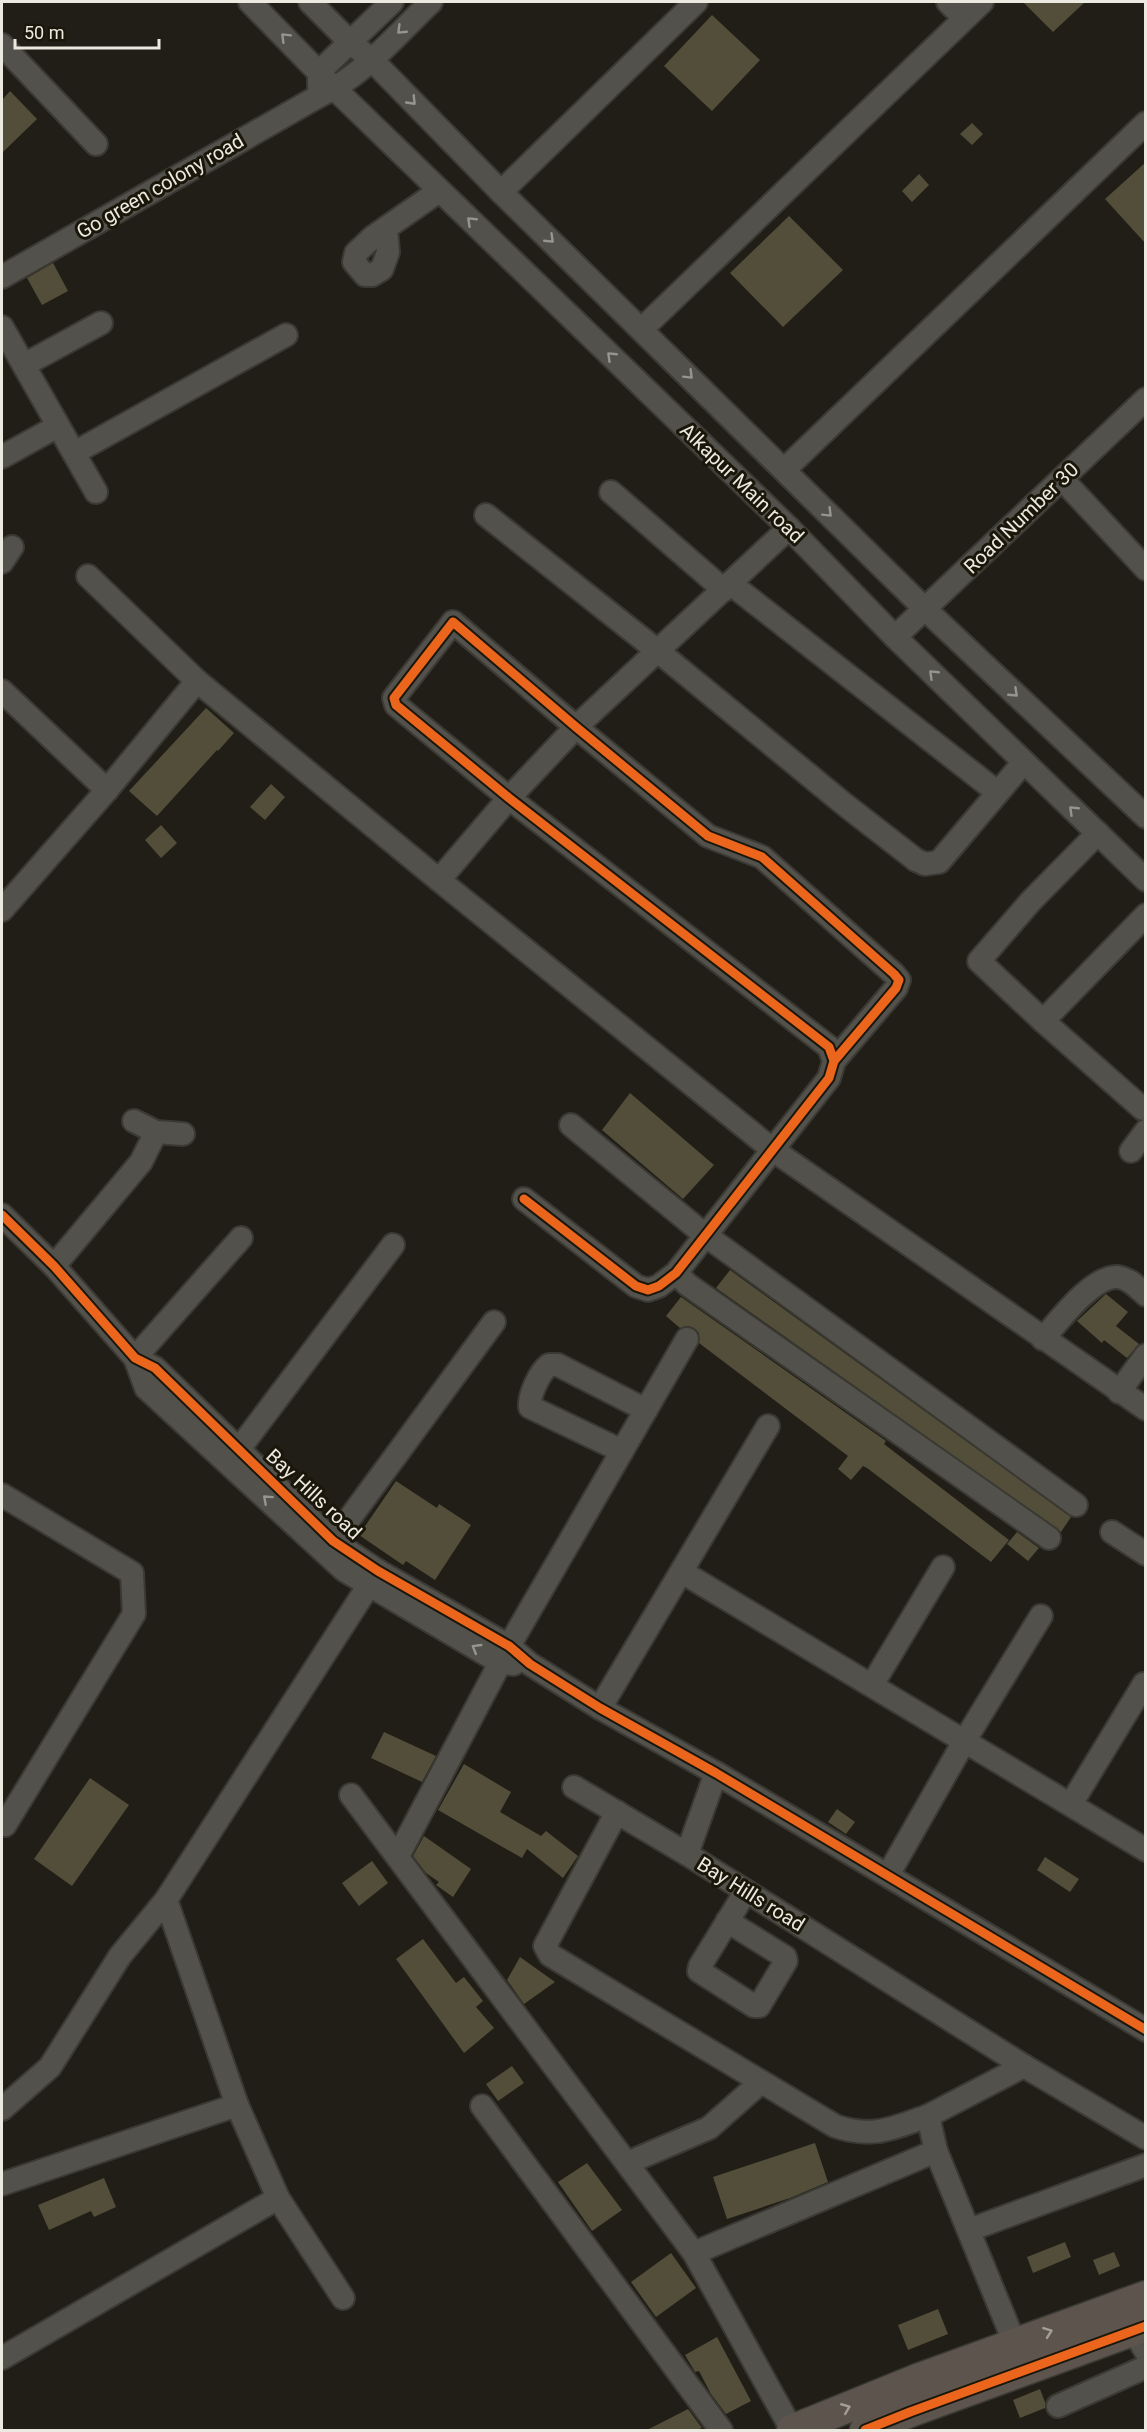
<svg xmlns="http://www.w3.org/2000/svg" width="1147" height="2432" viewBox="0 0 1147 2432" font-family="Roboto,sans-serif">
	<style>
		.building { fill: #534e39 }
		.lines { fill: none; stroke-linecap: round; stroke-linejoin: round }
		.minor-casing { stroke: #3a3933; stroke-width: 26 }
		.major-casing { stroke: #3a3933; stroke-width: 33 }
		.minor { stroke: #52514c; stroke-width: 22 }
		.major { stroke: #5d554d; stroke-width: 30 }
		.cycleway-casing { stroke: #1a170a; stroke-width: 13 }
		.cycleway { stroke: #eb651d; stroke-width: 9 }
		.oneway { stroke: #97958f }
		.oneway2 { stroke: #a49f96 }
		.labels { text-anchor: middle; stroke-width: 6; stroke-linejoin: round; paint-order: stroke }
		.street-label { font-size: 20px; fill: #ebe9e0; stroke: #1a170a }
	</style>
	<rect width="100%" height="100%" fill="#201e16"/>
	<g class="building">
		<path d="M1023,2H1085L1053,32Z"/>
		<path d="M712,15L760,60L712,111L664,66Z"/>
		<path d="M10,91L37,119L2,153V100Z"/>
		<path d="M972,123L983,134L972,145L960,134Z"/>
		<path d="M1146,162V244L1105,199Z"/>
		<path d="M919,174L929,185L912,202L902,191Z"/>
		<path d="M789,216L843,270L783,327L730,273Z"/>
		<path d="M53,263L68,291L42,305L27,278Z"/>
		<path d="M206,708L234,733L218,751L217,750L157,816L129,791Z"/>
		<path d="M271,784L285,797L265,820L250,807Z"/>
		<path d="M161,825L177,843L161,858L145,840Z"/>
		<path d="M630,1093L714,1165L683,1199L602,1130Z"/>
		<path d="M730,1270L1071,1517L1061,1532L716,1288Z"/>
		<path d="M1106,1294L1128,1312L1116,1326L1139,1344L1127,1358L1104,1340L1102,1343L1077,1321Z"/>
		<path d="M681,1297L886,1441L884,1444L1009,1540L991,1562L867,1468L863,1466L851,1480L838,1469L848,1456L699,1343V1333L694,1328L688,1326L680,1328L666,1316Z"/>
		<path d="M396,1481L437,1508L439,1504L471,1525L435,1580L406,1561L403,1565L359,1535Z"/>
		<path d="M1017,1532L1039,1548L1028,1561L1007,1544Z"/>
		<path d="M384,1732L436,1756L422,1782L371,1758Z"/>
		<path d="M464,1764L511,1792L500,1812L541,1836L546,1831L578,1856L563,1878L527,1849L522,1858L438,1810Z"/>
		<path d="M90,1778L129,1805L72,1886L34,1859Z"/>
		<path d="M837,1809L855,1822L846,1834L828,1822Z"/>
		<path d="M424,1836L471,1869L453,1897L436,1885L439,1882L426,1873L413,1856Z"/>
		<path d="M1045,1857L1079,1879L1070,1892L1037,1870Z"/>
		<path d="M372,1861L388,1883L359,1906L342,1883Z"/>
		<path d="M423,1939L456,1983L464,1977L483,2001L476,2007L494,2028L464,2053L396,1959Z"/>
		<path d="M520,1957L555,1982L524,2004L507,1980Z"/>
		<path d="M512,2066L524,2083L498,2101L486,2084Z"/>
		<path d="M815,2143L828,2182L790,2198L727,2219L713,2177Z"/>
		<path d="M587,2163L622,2210L592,2231L558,2182Z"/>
		<path d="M104,2178L116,2207L94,2217L91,2211L49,2230L38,2205Z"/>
		<path d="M1065,2242L1071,2257L1033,2273L1027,2257Z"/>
		<path d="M1114,2252L1120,2266L1099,2275L1093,2260Z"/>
		<path d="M671,2253L696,2288L656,2317L631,2282Z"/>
		<path d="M938,2309L948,2334L908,2350L898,2325Z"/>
		<path d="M717,2337L751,2401L726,2414L711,2394L699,2371L695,2372L685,2355Z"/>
		<path d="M1040,2389L1045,2402V2408L1020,2418L1013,2400Z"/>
		<path d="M688,2409L702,2428L697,2430H647Z"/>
	</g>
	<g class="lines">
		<defs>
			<g id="minor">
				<path d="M250,2L335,89L789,528L895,637L1146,880"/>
				<path d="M310,2L351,43L371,59L501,192L925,609L1146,817"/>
				<path d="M948,2L964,18"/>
				<path d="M2,45L96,144"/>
				<path d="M319,86V72L392,2"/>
				<path d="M501,192L696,2"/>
				<path d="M386,228L388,252L382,269L372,275H365L354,262L356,253L373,237L439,191"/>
				<path d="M2,277L319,96C363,76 397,34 431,2"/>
				<path d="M2,327L96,492"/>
				<path d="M642,329L982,2"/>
				<path d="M24,365L101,323"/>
				<path d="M74,453L286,335"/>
				<path d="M2,457L58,426"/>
				<path d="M784,470L1146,123"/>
				<path d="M1062,479L1146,569"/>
				<path d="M611,492L724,590"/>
				<path d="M486,515L659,652L844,804L916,860L925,864L939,862L1024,762"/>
				<path d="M2,562L12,547"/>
				<path d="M88,576L197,681L439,880L773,1150L1146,1409"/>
				<path d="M731,584L997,792"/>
				<path d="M895,637L1146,399"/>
				<path d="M2,691L107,790"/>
				<path d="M1098,833L1031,901L979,961L1043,1021L1146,915"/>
				<path d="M439,880L509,798L576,727L789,528"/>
				<path d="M2,910L107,790L197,681"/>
				<path d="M1043,1021L1143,1109"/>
				<path d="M134,1121L156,1132L183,1134"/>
				<path d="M571,1125L705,1235L1076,1505"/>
				<path d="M1131,1151L1146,1131"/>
				<path d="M524,1199L636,1286L648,1290L659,1286L676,1273L829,1078L834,1061L829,1047L509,798L396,705L394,698L453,622L576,727L708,836L762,857L894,974L899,980L896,988L834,1061"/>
				<path d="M2,1215L54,1266L135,1358L155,1368L333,1541L378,1571L509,1646L530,1664L600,1708L716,1773L1146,2030"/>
				<path d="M54,1266L141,1162L156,1132"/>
				<path d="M676,1273L688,1285L1049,1538"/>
				<path d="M1043,1339C1058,1322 1093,1275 1118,1277C1130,1279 1137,1287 1146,1295"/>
				<path d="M135,1358L146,1388L344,1570L501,1663L514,1664"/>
				<path d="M135,1358L241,1238"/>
				<path d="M1119,1392L1146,1355"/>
				<path d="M239,1449L393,1245"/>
				<path d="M622,1451L530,1407C529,1395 539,1373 549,1365H558L646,1410"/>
				<path d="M2,1495L132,1573L134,1614L5,1825"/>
				<path d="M1112,1532L1146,1554"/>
				<path d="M333,1541L494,1322"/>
				<path d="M682,1572L1146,1850"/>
				<path d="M872,1685L943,1567"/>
				<path d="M600,1708L768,1426"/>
				<path d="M716,1773L687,1854L1024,2066L1146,2138"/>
				<path d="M574,1787L687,1854"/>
				<path d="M351,1795L694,2253L792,2430"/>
				<path d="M1071,1804L1144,1684"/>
				<path d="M617,1812L545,1946L550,1955L835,2126C873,2139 893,2128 928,2116"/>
				<path d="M398,1856L509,1646L687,1339"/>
				<path d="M888,1875L965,1740L1041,1616"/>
				<path d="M727,1921L785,1957L786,1961L759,2006H754L699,1971L700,1966L746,1891"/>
				<path d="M482,2106L721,2430"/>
				<path d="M2,2109L50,2067L120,1956L166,1900"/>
				<path d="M627,2163L709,2128L761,2082"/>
				<path d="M2,2184L237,2105"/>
				<path d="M969,2230L1146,2165"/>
				<path d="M694,2253L936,2151"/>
				<path d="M343,2298L278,2198L237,2105L166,1900L378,1571"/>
				<path d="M1133,2330L1146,2352"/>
				<path d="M1015,2344L936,2151L928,2116L1024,2066"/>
				<path d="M2,2358L278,2198"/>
				<path d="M1058,2406L1146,2367"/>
			</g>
			<g id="major">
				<path d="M792,2430L920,2378L1146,2296"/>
				<path d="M865,2430L910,2412L1146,2326"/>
			</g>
		</defs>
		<use href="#minor" class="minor-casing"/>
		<use href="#major" class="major-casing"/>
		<use href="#minor" class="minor"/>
		<use href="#major" class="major"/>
		<defs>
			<g id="cycleway">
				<path d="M524,1199L636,1286L648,1290L659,1286L676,1273L829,1078L834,1061L829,1047L509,798L396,705L394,698L453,622L576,727L708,836L762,857L894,974L899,980L896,988L834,1061"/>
				<path d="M2,1215L54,1266L135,1358L155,1368L333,1541L378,1571L509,1646L530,1664L600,1708L716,1773L1146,2030"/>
				<path d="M865,2430L910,2412L1146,2326"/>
			</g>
		</defs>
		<use href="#cycleway" class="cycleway-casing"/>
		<use href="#cycleway" class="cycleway"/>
	</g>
	<defs><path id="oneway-chevron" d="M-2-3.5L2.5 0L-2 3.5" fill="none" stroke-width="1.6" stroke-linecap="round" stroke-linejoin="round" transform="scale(1.5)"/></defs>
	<g class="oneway">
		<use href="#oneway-chevron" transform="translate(401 30) rotate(136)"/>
		<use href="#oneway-chevron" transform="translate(285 37) rotate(-135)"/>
		<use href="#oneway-chevron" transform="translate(412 101) rotate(46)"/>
		<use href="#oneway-chevron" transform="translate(471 221) rotate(-136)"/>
		<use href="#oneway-chevron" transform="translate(550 239) rotate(44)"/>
		<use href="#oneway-chevron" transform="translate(611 356) rotate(-136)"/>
		<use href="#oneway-chevron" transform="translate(689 375) rotate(45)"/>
		<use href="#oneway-chevron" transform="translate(828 513) rotate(45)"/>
		<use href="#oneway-chevron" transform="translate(933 674) rotate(-136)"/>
		<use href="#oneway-chevron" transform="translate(1014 693) rotate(43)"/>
		<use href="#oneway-chevron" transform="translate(1073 810) rotate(-136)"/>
		<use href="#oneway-chevron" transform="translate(267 1499) rotate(-138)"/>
		<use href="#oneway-chevron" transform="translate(476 1648) rotate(-149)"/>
	</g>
	<g class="oneway2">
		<use href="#oneway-chevron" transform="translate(1048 2332) rotate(-20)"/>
		<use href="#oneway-chevron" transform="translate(846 2408) rotate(-22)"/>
	</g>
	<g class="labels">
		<g class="street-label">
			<text transform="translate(160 186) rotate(-30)" y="7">Go green colony road</text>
			<text transform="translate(742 483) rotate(44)" y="7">Alkapur Main road</text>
			<text transform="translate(1021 518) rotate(-44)" y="7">Road Number 30</text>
			<text transform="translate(314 1494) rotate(43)" y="7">Bay Hills road</text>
			<text transform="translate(751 1894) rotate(32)" y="7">Bay Hills road</text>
		</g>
	</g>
	<rect width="1147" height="2432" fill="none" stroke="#ebe9e0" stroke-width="6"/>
	<path d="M15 39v9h144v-9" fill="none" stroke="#ebe9e0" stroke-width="3"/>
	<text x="24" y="39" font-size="18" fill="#ebe9e0" stroke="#1a170a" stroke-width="4.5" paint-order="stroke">50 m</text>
</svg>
